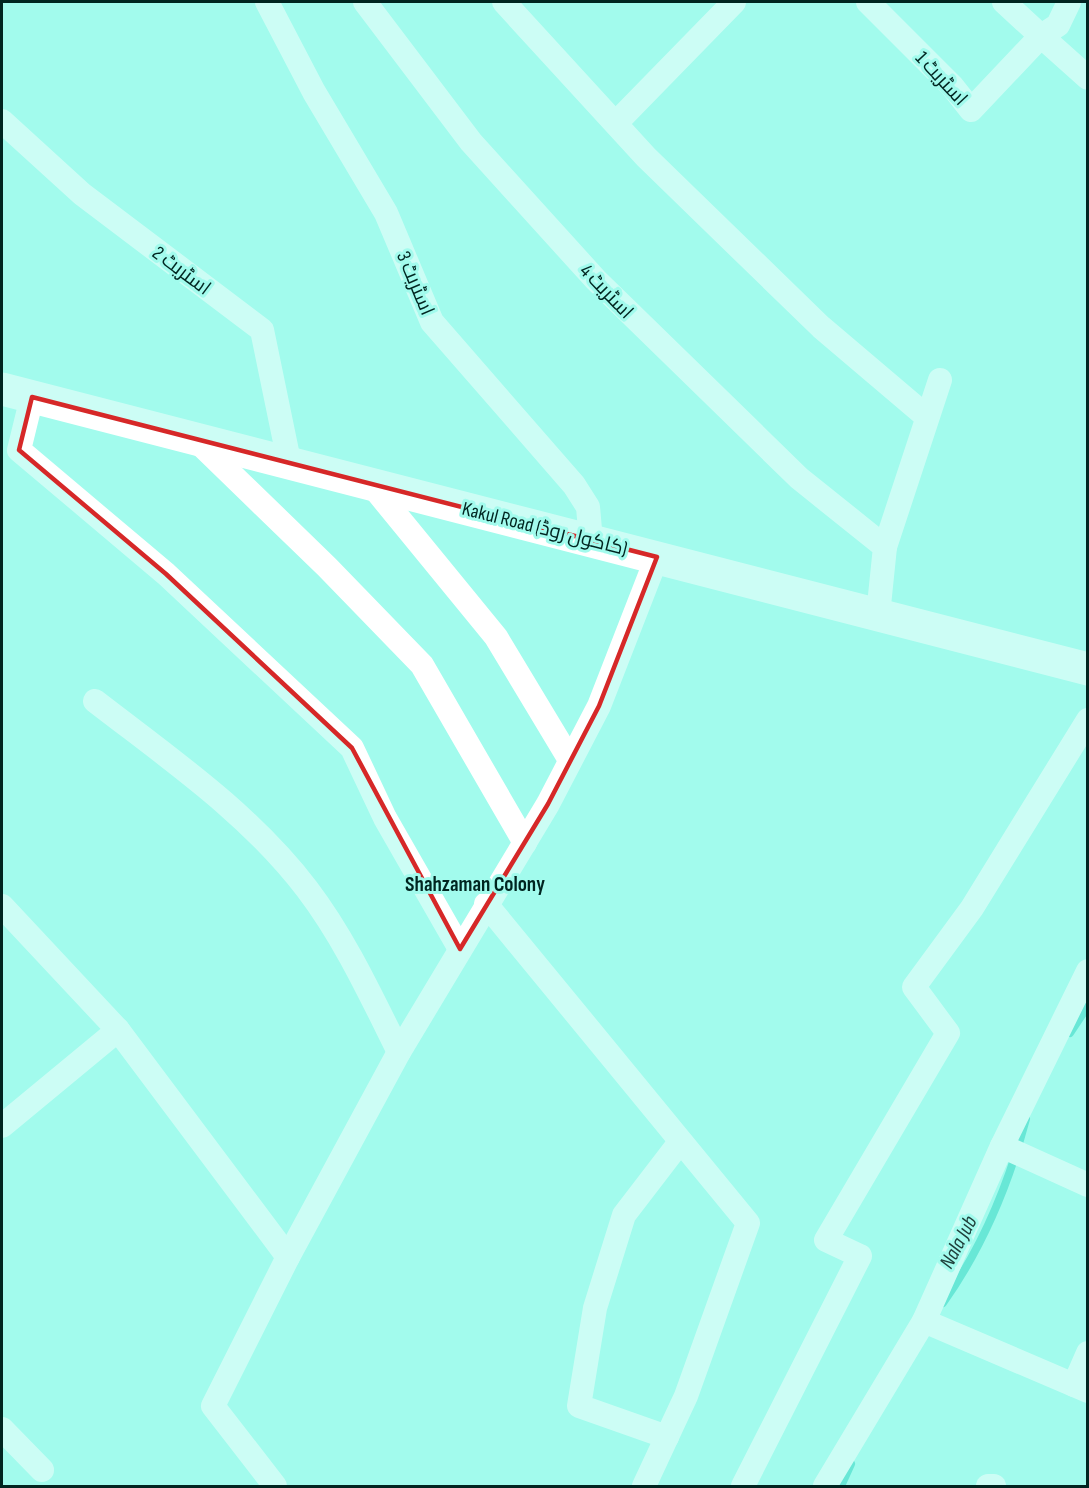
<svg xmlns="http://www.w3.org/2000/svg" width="1089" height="1488" viewBox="0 0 1089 1488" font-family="'Sofia Sans Condensed',Cairo,sans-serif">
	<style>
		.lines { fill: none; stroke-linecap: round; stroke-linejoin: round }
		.stream { stroke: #22cebb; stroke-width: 8 }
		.street { stroke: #fff; stroke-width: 24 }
		.secondary { stroke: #fff; stroke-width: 33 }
		.marked { fill: none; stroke: #d62828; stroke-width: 4.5; stroke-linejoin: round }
		.labels { text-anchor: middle; stroke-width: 6; stroke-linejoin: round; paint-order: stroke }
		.street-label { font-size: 20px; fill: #002520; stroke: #a2fbed }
		.neighbourhood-label { font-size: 21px; font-weight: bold; fill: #002520; stroke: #a2fbed }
		.water-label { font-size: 21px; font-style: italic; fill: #20403b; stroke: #a2fbed }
	</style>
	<rect width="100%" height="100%" fill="#a2fbed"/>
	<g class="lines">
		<g class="stream">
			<path d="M1070,1033L1088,1006"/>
			<path d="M943,1303C982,1248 1009,1183 1026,1119"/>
			<path d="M841,1486L851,1464"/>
		</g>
		<g class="street">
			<path d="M267,2L314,92L386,213L432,322L574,485L588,507L591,541"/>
			<path d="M365,2L471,142L596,280L799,478L885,547L878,615"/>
			<path d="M504,2L646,157L821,327L927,417"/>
			<path d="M868,2L952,86L971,110L1041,36L1004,2"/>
			<path d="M1069,2L1058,25L1041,36L1088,78"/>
			<path d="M2,121L82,194L262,330L289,461"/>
			<path d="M616,123L734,2"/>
			<path d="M32,397L19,450L166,574L352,748L385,818L460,949"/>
			<path d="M196,440L327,567L422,665L525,843"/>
			<path d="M370,483L496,637L570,760"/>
			<path d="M885,547L940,380"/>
			<path d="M95,701C170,759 249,813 307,889C345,939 371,996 399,1052"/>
			<path d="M486,904L748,1223L686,1396L644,1486"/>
			<path d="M2,906L118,1030L288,1257"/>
			<path d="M2,1126L118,1030"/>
			<path d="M1002,1146L1088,1185"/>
			<path d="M924,1321L1088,1391"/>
			<path d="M1074,1385L1088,1353"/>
			<path d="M2,1429L42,1470"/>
			<path d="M667,1437L579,1406L595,1308L624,1215L680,1142"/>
			<path d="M275,1486L213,1406L288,1257L399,1052L548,804L599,706L657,557"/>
			<path d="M743,1486L860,1256L826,1240L948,1033L914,987L972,908L1088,720"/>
			<path d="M825,1486L924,1321L1002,1146L1088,971"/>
			<path d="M988,1486H994"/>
		</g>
		<path class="secondary" d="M2,389L1088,669"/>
	</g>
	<path d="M0 0H1089V1488H0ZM32,397L657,557L599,706L548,804L460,949L352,748L166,574L19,450Z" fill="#a2fbed" fill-opacity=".55" fill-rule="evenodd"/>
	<path class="marked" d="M32,397L657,557L599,706L548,804L460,949L352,748L166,574L19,450Z"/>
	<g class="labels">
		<g class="street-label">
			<text transform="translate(942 78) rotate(47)" y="7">اسٹریٹ 1</text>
			<text transform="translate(182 270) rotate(37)" y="7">اسٹریٹ 2</text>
			<text transform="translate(416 283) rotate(67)" y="7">اسٹریٹ 3</text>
			<text transform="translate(607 291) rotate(46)" y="7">اسٹریٹ 4</text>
			<text transform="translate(545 528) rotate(14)" y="7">Kakul Road (کاکول روڈ)</text>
		</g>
		<g class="neighbourhood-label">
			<text x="475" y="891">Shahzaman Colony</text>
		</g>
		<g class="water-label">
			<text transform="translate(958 1242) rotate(-62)" y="7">Nala Jub</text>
		</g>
	</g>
	<rect width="1089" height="1488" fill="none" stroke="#002520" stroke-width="6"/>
</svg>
